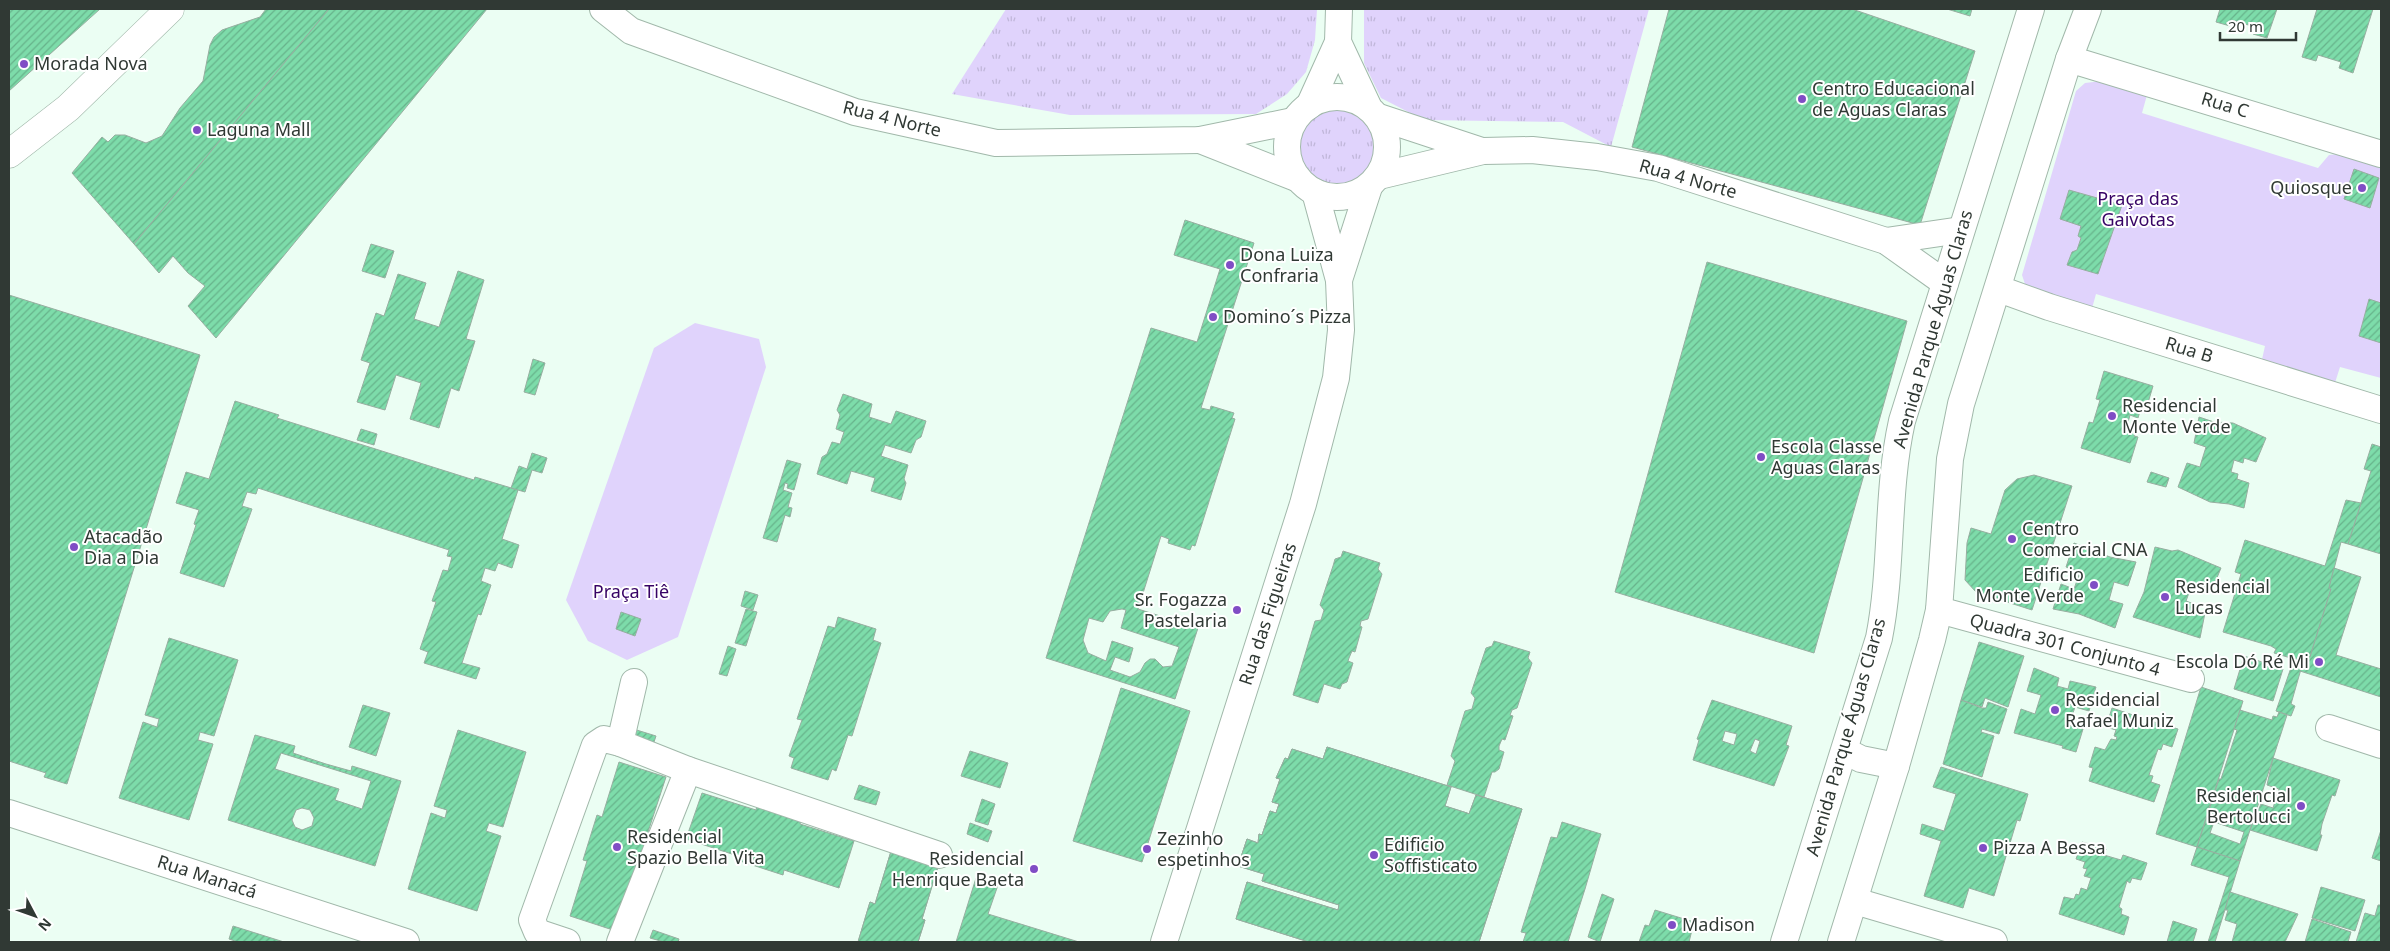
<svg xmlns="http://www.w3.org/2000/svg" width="2390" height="951" viewBox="0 0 2390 951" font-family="'Noto Sans',sans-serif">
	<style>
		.grass { fill: url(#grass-tufts) }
		.park { fill: #e0d3fc }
		.building { fill: url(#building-hatch); stroke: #97aea0; fill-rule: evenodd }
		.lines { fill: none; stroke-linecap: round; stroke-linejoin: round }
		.minor-casing { stroke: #a1b8aa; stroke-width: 28 }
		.major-casing { stroke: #a1b8aa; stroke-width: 29 }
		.minor { stroke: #fff; stroke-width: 26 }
		.major { stroke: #fff; stroke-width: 28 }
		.poi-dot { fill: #804dc5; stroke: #fff; stroke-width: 2 }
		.labels { text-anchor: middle; stroke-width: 4; stroke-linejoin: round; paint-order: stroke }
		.poi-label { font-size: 18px; fill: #303934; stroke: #fff; text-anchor: start }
		.street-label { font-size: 18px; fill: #303934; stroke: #fff }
		.park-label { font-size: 18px; fill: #370365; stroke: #fff }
	</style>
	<defs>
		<pattern id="grass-tufts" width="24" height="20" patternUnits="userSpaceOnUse" patternTransform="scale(1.25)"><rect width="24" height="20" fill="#e0d3fc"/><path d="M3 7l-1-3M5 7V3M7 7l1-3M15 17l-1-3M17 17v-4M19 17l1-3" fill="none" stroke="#c0b6d9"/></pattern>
		<pattern id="building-hatch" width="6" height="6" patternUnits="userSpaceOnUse" patternTransform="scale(1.25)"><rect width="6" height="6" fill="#7ddcaa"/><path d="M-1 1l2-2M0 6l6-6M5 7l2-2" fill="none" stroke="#67b38b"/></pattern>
	</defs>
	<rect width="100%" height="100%" fill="#ebfef3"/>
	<g class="grass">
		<path d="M1006,9H1317L1315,40L1306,72L1287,94L1256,114L1070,115L952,94Z"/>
		<path d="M1364,9H1649L1611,147L1563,122L1424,120L1381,98L1364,63Z"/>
		<path d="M1339,97L1354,99L1385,131L1388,146L1386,161L1355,195L1340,198L1323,196L1289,163L1287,147L1289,131L1323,99Z"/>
	</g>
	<g class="park">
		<path d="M2102,81L2147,95L2142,113L2318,168L2329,155L2338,154L2381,168V378L2340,367L2334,386L2261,364L2265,346L2096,294L2091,312L2026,287L2022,275L2076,91L2085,83Z"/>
		<path d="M695,323L759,339L766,367L678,637L627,660L588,641L566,600L654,348Z"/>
	</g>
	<g class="building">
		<path d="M9,9H100L9,91Z"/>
		<path d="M266,9H329L134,244L72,173L102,137L108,142L115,135H125L146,143L162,136L180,108L203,81L210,45L214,37L222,30L260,17Z"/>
		<path d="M329,9H487L216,338L188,306L205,286L188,273L173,256L159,273L134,244Z"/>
		<path d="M1669,9H1852L1975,51L1920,225L1632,147Z"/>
		<path d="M1947,9H1972L1970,16Z"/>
		<path d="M2220,9H2277L2267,38L2253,34L2255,27L2232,20L2230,26L2216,22Z"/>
		<path d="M2317,9H2373L2353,73L2339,68L2341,62L2318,55L2316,61L2302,57Z"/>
		<path d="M2354,169L2379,178L2370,208L2344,199Z"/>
		<path d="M2069,190L2122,205L2098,274L2067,265L2072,252L2077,250L2081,238L2078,236L2081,226L2060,219Z"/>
		<path d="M1185,220L1254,243L1201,408L1210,410L1211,406L1234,413L1232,418L1235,419L1195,546L1192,545L1190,550L1168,543L1169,539L1161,536L1138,609L1198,628L1175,699L1046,658L1151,328L1197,342L1220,269L1174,255ZM1122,609L1126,610L1121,628L1179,647L1172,666L1163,667L1155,659H1150L1145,663L1140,672L1130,677L1110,670L1115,657L1129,662L1133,648L1112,641L1106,661L1088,653L1083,640L1089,618L1103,622L1110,611Z"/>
		<path d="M371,244L394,251L385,278L362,271Z"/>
		<path d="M1707,262L1907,321L1814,653L1615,592Z"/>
		<path d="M458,271L484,280L466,339L475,341L459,391L451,388L439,428L410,419L421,383L396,375L385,410L357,402L370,363L361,360L376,313L384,316L398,274L426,283L414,319L439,327Z"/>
		<path d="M9,295L200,355L67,784L44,777L46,773L9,761Z"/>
		<path d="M2369,299L2381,303V343L2359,336Z"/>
		<path d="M533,359L545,363L535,395L524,392Z"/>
		<path d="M2104,371L2153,386L2145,413L2140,411L2138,418L2130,415L2127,426L2136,429L2134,436L2138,437L2130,463L2081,448L2089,422L2093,423L2100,400L2096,399Z"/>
		<path d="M843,394L872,404L869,417L891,424L896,411L926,421L921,437L916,440L911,453L885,445L881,456L908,465L904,479L906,483L901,500L871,491L875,478L851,471L847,484L817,474L822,457L827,454L832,442L840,444L844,432L836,429L840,415L837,410Z"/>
		<path d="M235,401L279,415L277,418L474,480L475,477L518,490L502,539L519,545L512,568L498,563L495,571L485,568L481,581L491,585L481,615L478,614L462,663L480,668L476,679L424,663L428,652L420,649L436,602L432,601L443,570L448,571L452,557L447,556L449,550L258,488L256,494L247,492L242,506L252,509L224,587L180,573L196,525L194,524L199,510L176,503L186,472L209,479Z"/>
		<path d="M2199,417L2214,422L2233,423L2266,438L2256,462L2244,458L2243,463L2234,460L2231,472L2238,474L2237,479L2249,483L2244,508L2229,504L2210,502L2178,487L2187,463L2200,467L2201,463L2206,447L2194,443Z"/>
		<path d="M361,429L377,434L374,445L357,440Z"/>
		<path d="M2372,444L2381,447V554L2348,544L2371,471L2364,469Z"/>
		<path d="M532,453L547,458L542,473L532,470L525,492L511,488L519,466L527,469Z"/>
		<path d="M787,460L801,464L794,490L787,488L788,484L785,483L783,490L792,493L788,507L792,508L790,517L785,515L777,542L763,538Z"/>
		<path d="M2151,472L2169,478L2166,487L2147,482Z"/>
		<path d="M2034,475L2072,486L2032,610L1976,592L1965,580L1967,543L1971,528L1991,534L2005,490L2017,479Z"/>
		<path d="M2346,500L2361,503L2348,544L2341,542L2329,588L2331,589L2310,657L2305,655L2291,704L2295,706L2291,716L2276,711L2294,659L2274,653L2276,649L2271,646L2223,632L2241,574L2235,572L2245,540L2325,566Z"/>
		<path d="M2074,543L2110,557L2136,562L2128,586L2114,582L2109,600L2123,604L2115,628L2079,614L2053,609L2061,584L2074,589L2080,572L2066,567Z"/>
		<path d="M2155,547L2172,551L2178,550L2221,568L2211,592L2199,588L2198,592L2190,590L2186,601L2194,604L2193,609L2205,613L2200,638L2133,617L2144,592Z"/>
		<path d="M1343,551L1380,563L1378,569L1382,574L1368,619L1361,621L1360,626L1362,627L1355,652L1352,651L1349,658L1348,661L1353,663L1347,682L1342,684L1340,689L1324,684L1318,703L1293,695L1315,621L1321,620L1324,610L1320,605L1333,566L1335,559L1341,557Z"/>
		<path d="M2334,568L2361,577L2336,655L2381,669V697L2300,671L2305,655L2310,657L2331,589L2329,588Z"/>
		<path d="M745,591L758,595L753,610L741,606Z"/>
		<path d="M746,609L757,612L746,646L735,643Z"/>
		<path d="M621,612L641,619L635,636L616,629Z"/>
		<path d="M838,617L876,629L873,640L881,643L852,736L848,735L836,771L832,769L828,780L791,768L794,758L789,756L802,720L797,719L828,626L835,628Z"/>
		<path d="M169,638L238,660L214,736L200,732L198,740L213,744L189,820L119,798L143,722L157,727L159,719L145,715Z"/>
		<path d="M1494,641L1530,652L1528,658L1532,663L1517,708L1512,710L1510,715L1513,716L1505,740L1502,739L1499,746V750L1504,752L1499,769L1495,772H1492L1484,797L1447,785L1455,761L1451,756L1465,711L1472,709L1475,698L1471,693L1486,648L1492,646Z"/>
		<path d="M1979,642L2024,656L2008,707L1985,698L1982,707L1961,700Z"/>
		<path d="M728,646L736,649L727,676L719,674Z"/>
		<path d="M2244,656L2283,669L2273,701L2234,689Z"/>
		<path d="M2034,668L2059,678L2057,686L2068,689L2070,681L2096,687L2089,711L2075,707L2069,725L2083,729L2076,752L2062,748L2063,746L2014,733L2021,709L2035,714L2041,695L2027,691Z"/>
		<path d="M2201,687L2243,701L2197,847L2156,834Z"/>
		<path d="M1121,688L1190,711L1142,862L1073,841Z"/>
		<path d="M1712,700L1792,726L1786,745L1789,746L1774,786L1693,760L1699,740L1697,739ZM1725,731L1737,734L1734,745L1722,741ZM1755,739L1760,741L1756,754L1750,751Z"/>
		<path d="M1961,700L1982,708H1986L1988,702L2007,709L1999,734L1982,729L1981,732L1994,736L1982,777L1943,764Z"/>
		<path d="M363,705L390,713L376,756L349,747Z"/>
		<path d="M2112,708L2136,716L2134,721L2152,727L2154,722L2178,729L2172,747L2163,744L2161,750L2158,749L2149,775L2153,776L2151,782L2160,785L2154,802L2089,781L2093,768L2089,767L2095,747L2105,750L2111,739L2116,740L2117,737L2114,736L2116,730L2106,727Z"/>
		<path d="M2240,710L2272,720L2273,716L2277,717L2279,712L2287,715L2240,861L2197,847L2219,779H2221L2237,730L2234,729ZM2214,822L2244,832L2240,844L2210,833Z"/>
		<path d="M627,727L656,736L650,754Z"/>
		<path d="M458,730L526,752L503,827L489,823L486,831L501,836L477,911L408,889L431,813L445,818L447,810L434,806Z"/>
		<path d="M255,735L295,746L293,753L326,764L351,771L352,766L401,781L375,866L228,820ZM281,753L371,781L362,809L335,800L339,789L275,769ZM302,808L310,810L314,818L312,826L302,830L295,827L292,820L296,810Z"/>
		<path d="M1327,747L1451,787L1445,806L1467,813L1469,814L1476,795L1522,809L1479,942H1309L1236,919L1247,882L1338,910L1339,905L1262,881L1264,874L1238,866L1247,839L1258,843L1259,834L1262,835L1270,811L1276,813L1279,804L1272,802L1280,779L1276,778L1285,758L1288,759L1292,749L1323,759ZM1358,765L1439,791L1448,794L1447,796L1439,794L1431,822L1413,816L1422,789L1403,782L1390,789L1391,792L1377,800L1375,796L1369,799L1363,788L1361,770L1357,769Z"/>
		<path d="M1327,747L1451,787L1445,806L1467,813L1469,814L1476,795L1522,809L1479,942H1309L1236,919L1247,882L1338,910L1339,905L1262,881L1264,874L1238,866L1247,839L1258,843L1259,834L1262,835L1270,811L1276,813L1279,804L1272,802L1280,779L1276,778L1285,758L1288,759L1292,749L1323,759Z"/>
		<path d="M970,751L1008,763L1000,788L961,776Z"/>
		<path d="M2273,758L2340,780L2335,796L2332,795L2322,824L2320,835H2322L2317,851L2250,830L2261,804L2273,808L2279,789L2267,785Z"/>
		<path d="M619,762L666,777L648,832L652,833L616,931L570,916L587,861L583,860L597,815L602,817Z"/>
		<path d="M1941,767L2028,794L2020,821L2017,820L1994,896L1969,888L1963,908L1924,896L1941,841L1920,834L1922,824L1944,831L1956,794L1933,787Z"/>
		<path d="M859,785L880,792L876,805L854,799Z"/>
		<path d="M702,793L756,810L757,806L801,820L800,824L854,841L839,888L784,870L783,875L740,861L741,857L686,839Z"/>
		<path d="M982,799L995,804L988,825L975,821Z"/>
		<path d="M1562,822L1601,834L1585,889L1568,942H1523L1526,933L1521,932L1551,837L1557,838Z"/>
		<path d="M970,823L992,831L988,842L967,834Z"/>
		<path d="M2381,830V861L2372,858Z"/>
		<path d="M2082,842L2106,849L2104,855L2121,860L2123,855L2147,863L2141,880L2132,878L2130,883L2127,881L2119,907L2122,909L2121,914L2129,917L2124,935L2059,914L2064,897L2074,899L2076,894L2079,895L2081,888L2087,890L2091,878L2084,876L2087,869L2083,868L2085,862L2076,859Z"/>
		<path d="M2197,847L2240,861L2215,942H2208L2229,877L2191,865Z"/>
		<path d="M892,848L939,863L922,919L925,920L918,942H858L870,902L875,904Z"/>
		<path d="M892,848L939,863L922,919L925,920L918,942H858L870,902L875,904Z"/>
		<path d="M976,878L998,885L988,914L1079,942H956Z"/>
		<path d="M2321,887L2365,900L2355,931L2312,918Z"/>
		<path d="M2230,892L2298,914L2285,942H2232L2237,924L2225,920L2228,910H2225Z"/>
		<path d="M1602,894L1614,899L1600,942L1588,937Z"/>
		<path d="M2378,905H2381V942H2356L2365,913L2375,916Z"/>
		<path d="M1655,910L1694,922L1689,942H1639L1645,925L1649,926Z"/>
		<path d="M2312,919L2351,932L2348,942H2305Z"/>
		<path d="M2173,921L2197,929L2193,942H2167Z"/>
		<path d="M233,926L284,942H238L229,939Z"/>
		<path d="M653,930L679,939L678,942H664L650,938Z"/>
	</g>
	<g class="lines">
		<defs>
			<g id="minor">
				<path d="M603,9L631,31L855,112L996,143L1200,140L1293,121"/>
				<path d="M1339,9L1338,42L1368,106"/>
				<path d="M2069,59L2381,154"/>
				<circle cx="1337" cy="147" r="50"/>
				<path d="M1309,106L1338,42"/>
				<path d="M1379,117L1482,151"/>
				<path d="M1200,140L1296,178"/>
				<path d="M1379,176L1483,151L1532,150L1597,157L1658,168L1886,241L1945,283"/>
				<path d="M1886,241L1961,230"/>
				<path d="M1339,280L1369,187"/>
				<path d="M1999,289L2049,307L2381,410"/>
				<path d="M1939,610L2191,679"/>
				<path d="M634,682L620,743L688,770L939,855"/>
				<path d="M2329,728L2381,745"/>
				<path d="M1845,751L1861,759L1896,766"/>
				<path d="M9,813L406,942"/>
				<path d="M1855,901L1994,942"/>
				<path d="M567,942L537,932L532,920L595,745L604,739L620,743"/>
				<path d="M620,942L688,770"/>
				<path d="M1164,942L1303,504L1336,378L1341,330L1339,280L1315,192"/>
				<path d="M1784,942L1879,638C1893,567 1886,493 1902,421L2031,9"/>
				<path d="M1841,942L1896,766L1932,640L1939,610L1950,459L1961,404L2069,59L2088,9"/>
			</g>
			<path id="major" d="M9,154L68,108L170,9"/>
		</defs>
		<use href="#minor" class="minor-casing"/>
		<use href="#major" class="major-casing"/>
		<use href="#minor" class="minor"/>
		<use href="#major" class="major"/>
	</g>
	<g class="poi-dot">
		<circle cx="24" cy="64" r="5"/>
		<circle cx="1802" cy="99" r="5"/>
		<circle cx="197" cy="130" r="5"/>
		<circle cx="2362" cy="188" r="5"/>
		<circle cx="1230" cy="265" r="5"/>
		<circle cx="1213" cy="317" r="5"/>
		<circle cx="2112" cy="416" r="5"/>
		<circle cx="1761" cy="457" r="5"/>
		<circle cx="2012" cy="539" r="5"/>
		<circle cx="74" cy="547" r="5"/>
		<circle cx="2094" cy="585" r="5"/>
		<circle cx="2165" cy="597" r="5"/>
		<circle cx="1237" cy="610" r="5"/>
		<circle cx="2319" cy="662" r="5"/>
		<circle cx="2055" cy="710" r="5"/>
		<circle cx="2301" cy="806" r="5"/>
		<circle cx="617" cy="847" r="5"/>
		<circle cx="1983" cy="848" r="5"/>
		<circle cx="1147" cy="849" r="5"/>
		<circle cx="1374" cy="855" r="5"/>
		<circle cx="1034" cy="869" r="5"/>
		<circle cx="1672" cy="925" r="5"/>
	</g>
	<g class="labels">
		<g class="poi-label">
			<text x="34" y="70">Morada Nova</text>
			<text x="1812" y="95">Centro Educacional<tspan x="1812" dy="21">de Aguas Claras</tspan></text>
			<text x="207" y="136">Laguna Mall</text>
			<text x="2352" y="194" text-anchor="end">Quiosque</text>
			<text x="1240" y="261">Dona Luiza<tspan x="1240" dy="21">Confraria</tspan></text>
			<text x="1223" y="323">Domino´s Pizza</text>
			<text x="2122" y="412">Residencial<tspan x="2122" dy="21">Monte Verde</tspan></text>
			<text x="1771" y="453">Escola Classe<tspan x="1771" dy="21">Aguas Claras</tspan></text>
			<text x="2022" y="535">Centro<tspan x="2022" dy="21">Comercial CNA</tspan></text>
			<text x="84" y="543">Atacadão<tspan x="84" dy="21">Dia a Dia</tspan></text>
			<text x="2084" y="581" text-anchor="end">Edificio<tspan x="2084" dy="21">Monte Verde</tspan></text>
			<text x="2175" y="593">Residencial<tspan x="2175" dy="21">Lucas</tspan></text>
			<text x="1227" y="606" text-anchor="end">Sr. Fogazza<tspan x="1227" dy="21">Pastelaria</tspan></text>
			<text x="2309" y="668" text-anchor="end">Escola Dó Ré Mi</text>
			<text x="2065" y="706">Residencial<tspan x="2065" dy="21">Rafael Muniz</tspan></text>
			<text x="2291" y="802" text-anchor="end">Residencial<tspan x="2291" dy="21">Bertolucci</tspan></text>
			<text x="627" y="843">Residencial<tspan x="627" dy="21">Spazio Bella Vita</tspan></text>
			<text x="1157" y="845">Zezinho<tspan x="1157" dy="21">espetinhos</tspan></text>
			<text x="1384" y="851">Edificio<tspan x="1384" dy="21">Soffisticato</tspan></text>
			<text x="1993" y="854">Pizza A Bessa</text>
			<text x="1024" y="865" text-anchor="end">Residencial<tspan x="1024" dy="21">Henrique Baeta</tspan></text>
			<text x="1682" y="931">Madison</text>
		</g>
		<g class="street-label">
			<text transform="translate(2225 105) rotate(17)" y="6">Rua C</text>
			<text transform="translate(892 119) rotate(14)" y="6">Rua 4 Norte</text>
			<text transform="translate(1688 179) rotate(16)" y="6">Rua 4 Norte</text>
			<text transform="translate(1933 329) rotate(-74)" y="6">Avenida Parque Águas Claras</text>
			<text transform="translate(2189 350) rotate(17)" y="6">Rua B</text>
			<text transform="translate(1268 614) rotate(-72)" y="6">Rua das Figueiras</text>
			<text transform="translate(2065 645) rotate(15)" y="6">Quadra 301 Conjunto 4</text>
			<text transform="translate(1846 737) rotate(-74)" y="6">Avenida Parque Águas Claras</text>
			<text transform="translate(207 877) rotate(18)" y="6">Rua Manacá</text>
		</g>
		<g class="park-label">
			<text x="2138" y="205">Praça das<tspan x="2138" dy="21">Gaivotas</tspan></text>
			<text x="631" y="598">Praça Tiê</text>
		</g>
	</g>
	<rect width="2390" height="951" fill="none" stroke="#303934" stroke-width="20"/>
	<g transform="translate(35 916) rotate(131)" stroke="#ffffff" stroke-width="4" paint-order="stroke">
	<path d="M0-4L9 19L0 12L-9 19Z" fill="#303934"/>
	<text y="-8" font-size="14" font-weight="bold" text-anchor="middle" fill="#303934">N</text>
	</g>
	<path d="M2220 32v8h76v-8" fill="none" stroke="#303934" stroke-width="2.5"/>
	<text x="2228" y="32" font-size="15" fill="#303934" stroke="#ffffff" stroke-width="4" paint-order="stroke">20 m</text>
</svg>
